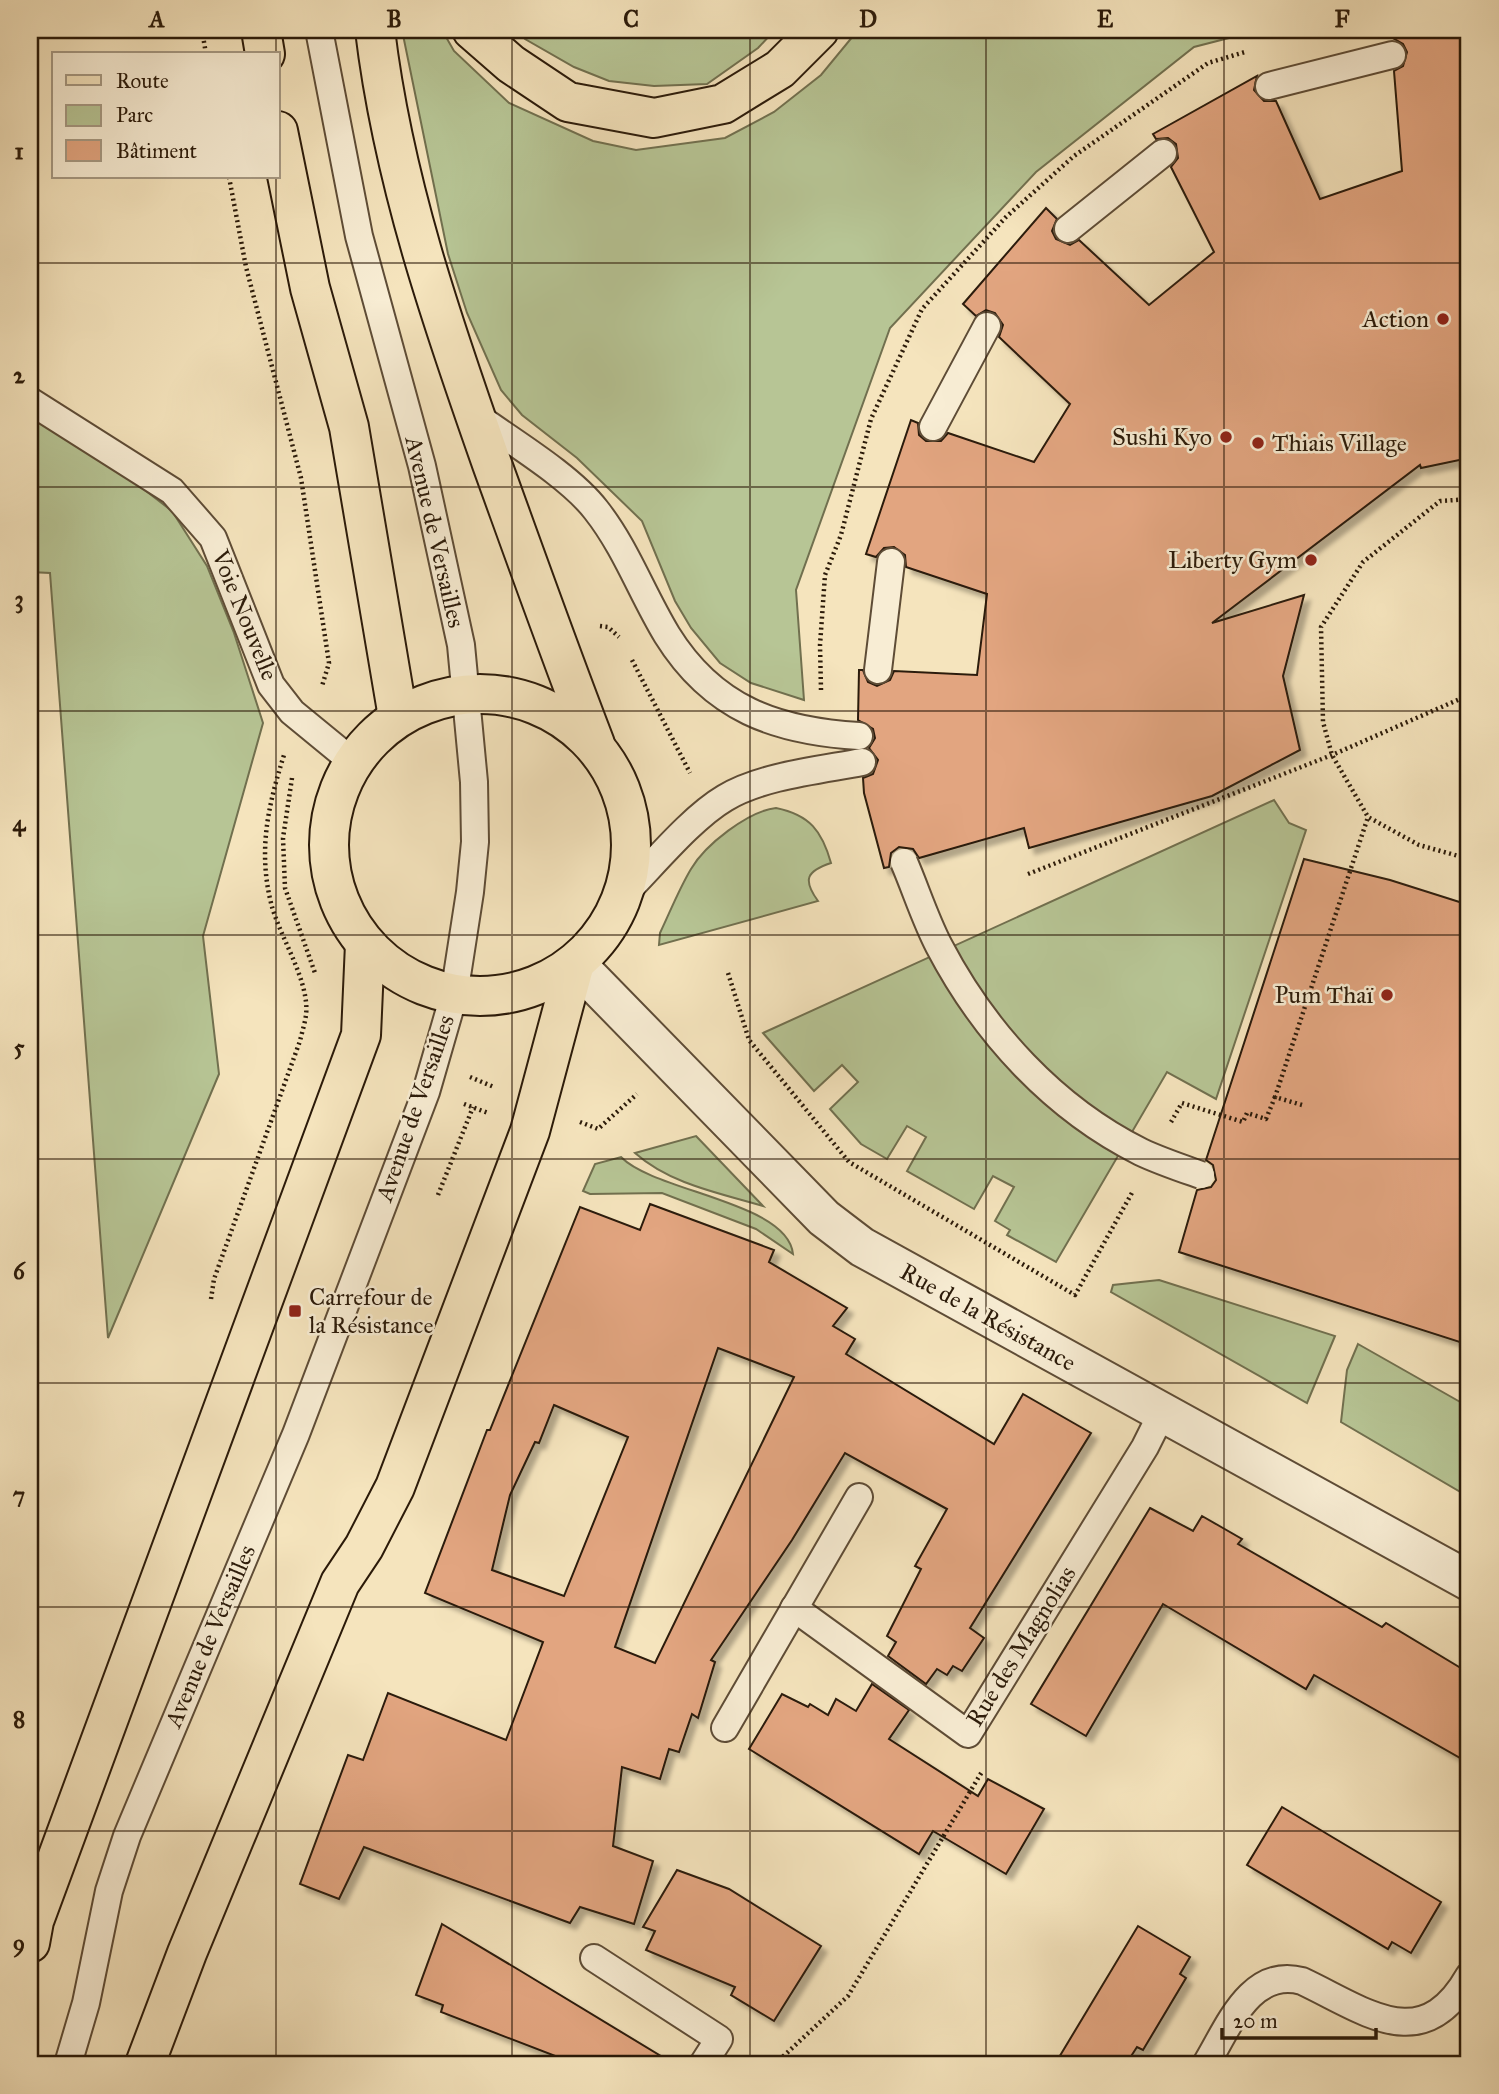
<svg xmlns="http://www.w3.org/2000/svg" width="1499" height="2094" viewBox="0 0 1499 2094" font-family="'IM FELL Great Primer',serif">
	<style>
		.green { fill: #b7c595; stroke: #71704f; stroke-width: 2 }
		.building { fill: #e2a580; stroke: #2b1a09; stroke-width: 2; fill-rule: evenodd; filter: url(#shadow) }
		.lines { fill: none; stroke-linecap: round; stroke-linejoin: round }
		.service-casing { stroke: #5e4c36; stroke-width: 30 }
		.minor-casing { stroke: #5e4c36; stroke-width: 42 }
		.primary-casing { stroke: #2b1a09; stroke-width: 42 }
		.path { stroke: #2b1a09; stroke-width: 4.5; stroke-dasharray: 2 3.5; stroke-linecap: butt }
		.service { stroke: #f8edd4; stroke-width: 26 }
		.minor { stroke: #f8edd4; stroke-width: 38 }
		.primary { stroke: #f5e4bd; stroke-width: 38 }
		.service-bridge-casing { stroke: #5e4c36; stroke-width: 30; stroke-linecap: butt }
		.service-bridge { stroke: #f8edd4; stroke-width: 26 }
		.grid { fill: none; stroke: #2b1a09; stroke-width: 2; stroke-opacity: 0.55 }
		.poi-dot { fill: #8f2418; stroke: #f8edd4; stroke-width: 2.5 }
		.labels { text-anchor: middle; stroke-width: 5; stroke-linejoin: round; paint-order: stroke }
		.poi-label { font-size: 24px; fill: #2b1a09; stroke: #f8edd4; text-anchor: end }
		.street-label { font-size: 24px; fill: #2b1a09; stroke: #f8edd4 }
		.neatline { fill: none; stroke: #2b1a09; stroke-width: 2.5 }
		.grid-label { font-size: 23px; text-anchor: middle; font-weight: bold; fill: #2b1a09 }
	</style>
	<defs>
		<filter id="shadow"><feDropShadow dx="6" dy="6" stdDeviation="2" flood-color="#0004"/></filter>
	</defs>
	<rect width="100%" height="100%" fill="#f5e4bd"/>
	<filter id="stains"><feTurbulence type="fractalNoise" baseFrequency=".00286" numOctaves="4"/><feColorMatrix values="0 0 0 0 .2 0 0 0 0 .09 0 0 0 0 .02 0 0 0 .5 -.17"/></filter>
	<radialGradient id="worn" r=".72"><stop offset=".6" stop-color="#630" stop-opacity="0"/><stop offset="1" stop-color="#630" stop-opacity=".3"/></radialGradient>
	<g class="green">
		<path d="M402,30H442L454,51L509,103L593,141L636,150L725,138L774,112L821,75L858,30H1260L1194,47L1036,172L890,328L796,590L804,700L751,683L720,663L691,628L675,601L642,521L577,458L522,415L501,390L467,313L448,254Z"/>
		<path d="M517,30H775L758,48L707,84L654,86L609,81L574,67L525,39Z"/>
		<path d="M30,406L54,420L172,511L207,566L234,633L263,723L203,936L219,1074L108,1338L50,573L30,572Z"/>
		<path d="M1274,800L1289,823L1306,830L1216,1099L1167,1072L1056,1262L1007,1235L1010,1230L995,1221L1014,1187L993,1176L974,1209L907,1171L926,1137L907,1126L887,1159L861,1144L830,1109L858,1082L842,1065L814,1091L763,1033Z"/>
		<path d="M776,808C810,815 822,831 831,863C807,871 802,879 818,901L659,945L660,933C670,912 679,889 691,869C705,845 748,811 776,808Z"/>
		<path d="M696,1136L763,1206C719,1193 670,1184 635,1153Z"/>
		<path d="M621,1157C655,1192 788,1202 793,1254L756,1229L662,1193L590,1194L583,1191L595,1164Z"/>
		<path d="M1159,1280L1335,1336L1307,1403L1111,1292L1113,1285Z"/>
		<path d="M1358,1344L1469,1407V1497L1341,1422L1347,1370Z"/>
	</g>
	<g class="building">
		<path d="M1469,30V458L1421,468L1420,465L1212,623L1304,595L1283,676L1300,750L1212,796L1138,817L1029,848L1024,828L919,858L913,849L899,847L891,853L889,867L884,868L864,793L863,778L873,774L878,760L869,748L875,738L873,729L858,720L859,670H863L868,682L877,686L890,680L894,671L977,675L987,594L906,567L905,555L894,547L884,548L876,557L866,554L911,420L918,423L919,435L926,441H941L948,433L1034,462L1070,404L999,337L1003,325L995,313L986,310L976,316L963,304L1046,208L1057,219L1052,231L1056,239L1070,245L1079,240L1149,305L1214,252L1171,167L1178,158L1176,144L1168,138L1156,139L1153,134L1257,76L1254,90L1264,101H1276L1320,199L1402,171L1394,71L1403,66L1407,52L1403,44L1391,37Z"/>
		<path d="M1304,859L1390,880L1469,905V1345L1179,1252L1197,1190L1211,1187L1216,1180L1213,1165L1206,1160Z"/>
		<path d="M650,1204L774,1250L769,1262L847,1308L833,1326L855,1339L846,1354L994,1444L1023,1394L1091,1433L970,1628L984,1638L962,1671L953,1666L947,1675L937,1669L926,1684L888,1656L896,1642L887,1636L921,1569L915,1566L947,1509L845,1453L792,1540L711,1660L715,1662L698,1718L692,1714L679,1752L669,1749L660,1779L622,1767L613,1846L653,1861L634,1924L580,1907L570,1923L364,1847L339,1899L300,1884L348,1755L363,1760L388,1693L506,1740L543,1642L425,1593L487,1430H490L580,1207L640,1230ZM718,1348L794,1377L655,1663L615,1647ZM554,1405L628,1437L564,1596L492,1570L510,1495L535,1442L539,1443Z"/>
		<path d="M1150,1508L1193,1531L1202,1516L1242,1539L1238,1544L1382,1627L1386,1623L1469,1673V1763L1314,1675L1306,1689L1163,1604L1086,1736L1031,1704Z"/>
		<path d="M872,1684L909,1710L889,1739L978,1796L988,1779L1044,1809L1006,1874L933,1831L919,1854L749,1749L782,1694L808,1707L810,1704L828,1715L836,1699L856,1711Z"/>
		<path d="M1282,1807L1441,1902L1411,1953L1392,1942L1388,1949L1247,1865Z"/>
		<path d="M677,1870L729,1889L821,1946L774,2021L731,1995L735,1987L646,1950L655,1931L643,1927Z"/>
		<path d="M442,1924L519,1970L674,2064H576L441,2012L443,2005L416,1995Z"/>
		<path d="M1138,1926L1190,1957L1180,1974L1186,1978L1143,2050L1137,2047L1126,2064H1055Z"/>
	</g>
	<g class="lines">
		<defs>
			<g id="service">
				<path d="M1269,86L1392,55"/>
				<path d="M1068,229L1163,153"/>
				<path d="M30,401L172,491L213,538L271,685L292,712L353,762"/>
				<path d="M475,415C511,441 570,476 596,510C626,548 642,594 667,635C713,709 776,731 859,736"/>
				<path d="M933,427L987,326"/>
				<path d="M878,670L891,562"/>
				<path d="M623,895C652,866 691,818 725,798C761,776 820,770 862,762"/>
				<path d="M794,1608L968,1734L1145,1447L1162,1413"/>
				<path d="M725,1728L859,1497"/>
				<path d="M594,1958L719,2039L703,2064"/>
				<path d="M68,2064L86,2003L109,1891L127,1836L296,1434L426,1092L454,995L470,892L475,842L474,782L461,645L422,466L359,236L319,30"/>
				<path d="M1206,2064C1228,2028 1250,1967 1302,1981C1366,2011 1422,2058 1469,1976"/>
			</g>
			<path id="minor" d="M575,963L824,1218L862,1247L1469,1581"/>
			<g id="primary">
				<path d="M261,30L265,54"/>
				<path d="M375,30C393,180 442,322 492,464C526,558 559,651 595,744"/>
				<path d="M472,30L511,64L568,102L654,118L723,104L780,69L819,30"/>
				<path d="M278,131L310,288L349,427L398,717"/>
				<circle cx="480" cy="845" r="151"/>
				<path d="M30,1943L34,1921L361,1035L365,944"/>
				<path d="M145,2064L187,1953L340,1583L364,1547L395,1487L530,1131L575,963"/>
			</g>
		</defs>
		<use href="#service" class="service-casing"/>
		<use href="#minor" class="minor-casing"/>
		<use href="#primary" class="primary-casing"/>
		<g class="path">
			<path d="M202,30L206,54"/>
			<path d="M229,177L246,267L301,478L329,663L322,686"/>
			<path d="M1469,499L1440,501L1363,562L1321,627L1323,722L1332,755L1368,817L1419,845L1469,859"/>
			<path d="M600,626L608,627L619,637"/>
			<path d="M632,660L690,773"/>
			<path d="M821,690L820,645L825,575L841,535L871,419L922,309L1006,217L1074,156L1208,63L1245,52"/>
			<path d="M292,778L283,838L285,888L315,973"/>
			<path d="M1028,874L1332,755L1469,695"/>
			<path d="M728,973L749,1040L849,1162L1075,1295L1133,1191"/>
			<path d="M470,1077L494,1087"/>
			<path d="M464,1104L488,1113"/>
			<path d="M1302,1105L1275,1097L1368,817"/>
			<path d="M580,1122L598,1129L637,1094"/>
			<path d="M1171,1122L1182,1103L1243,1122L1247,1113L1266,1119L1275,1097"/>
			<path d="M438,1195L473,1107"/>
			<path d="M211,1299L214,1279L300,1041C302,1032 305,1023 306,1015C310,981 279,936 271,903C258,850 268,806 284,755"/>
			<path d="M775,2064L848,1996L983,1770"/>
		</g>
		<use href="#service" class="service"/>
		<use href="#minor" class="minor"/>
		<use href="#primary" class="primary"/>
		<defs>
			<path id="service-bridge" d="M904,862C916,890 925,919 939,946C984,1032 1053,1108 1141,1152C1160,1161 1181,1168 1201,1175"/>
		</defs>
		<use href="#service-bridge" class="service-bridge-casing"/>
		<use href="#service-bridge" class="service-bridge"/>
	</g>
	<path class="grid" d="M276,30V54M512,30V2064M750,30V2064M986,30V2064M1224,30V2064M276,177V2064M30,263H1469M30,487H1469M30,711H1469M30,935H1469M30,1159H1469M30,1383H1469M30,1607H1469M30,1831H1469"/>
	<g class="poi-dot">
		<circle cx="1443" cy="319" r="7"/>
		<circle cx="1226" cy="437" r="7"/>
		<circle cx="1258" cy="443" r="7"/>
		<circle cx="1311" cy="560" r="7"/>
		<circle cx="1387" cy="995" r="7"/>
		<rect x="288" y="1304" width="14" height="14" rx="3.5"/>
	</g>
	<g class="labels">
		<g class="poi-label">
			<text x="1429" y="327">Action</text>
			<text x="1212" y="445">Sushi Kyo</text>
			<text x="1272" y="451" text-anchor="start">Thiais Village</text>
			<text x="1297" y="568">Liberty Gym</text>
			<text x="1373" y="1003">Pum Thaï</text>
			<text x="309" y="1305" text-anchor="start">Carrefour de<tspan x="309" dy="28">la Résistance</tspan></text>
		</g>
		<g class="street-label">
			<text transform="translate(435 532) rotate(77)" y="8">Avenue de Versailles</text>
			<text transform="translate(245 615) rotate(68)" y="8">Voie Nouvelle</text>
			<text transform="translate(415 1108) rotate(-71)" y="8">Avenue de Versailles</text>
			<text transform="translate(988 1317) rotate(29)" y="8">Rue de la Résistance</text>
			<text transform="translate(210 1636) rotate(-67)" y="8">Avenue de Versailles</text>
			<text transform="translate(1021 1646) rotate(-58)" y="8">Rue des Magnolias</text>
		</g>
	</g>
	<rect width="1499" height="2094" fill="none" stroke="#f5e4bd" stroke-width="77"/>
	<rect x="52" y="52" width="228" height="126" fill="#f8edd4" stroke="#a69983" stroke-width="2"/>
	<rect x="66" y="75" width="35" height="10" fill="#f5e4bd" stroke="#a69983" stroke-width="2"/>
	<text x="116" y="88" font-size="21" fill="#2b1a09">Route</text>
	<rect x="66" y="105" width="35" height="21" fill="#b7c595" stroke="#a69983" stroke-width="2"/>
	<text x="116" y="122" font-size="21" fill="#2b1a09">Parc</text>
	<rect x="66" y="140" width="35" height="21" fill="#e2a580" stroke="#a69983" stroke-width="2"/>
	<text x="116" y="158" font-size="21" fill="#2b1a09">Bâtiment</text>
	<path d="M1222 2028v10h154v-10" fill="none" stroke="#2b1a09" stroke-width="3.5"/>
	<text x="1233" y="2028" font-size="21" fill="#2b1a09" stroke="#f8edd4" stroke-width="5" paint-order="stroke">20 m</text>
	<rect x="38" y="38" width="1422" height="2018" class="neatline"/>
	<g class="grid-label">
		<text x="157" y="27">A</text>
		<text x="394" y="27">B</text>
		<text x="631" y="27">C</text>
		<text x="868" y="27">D</text>
		<text x="1105" y="27">E</text>
		<text x="1342" y="27">F</text>
		<text x="19" y="159">1</text>
		<text x="19" y="383">2</text>
		<text x="19" y="607">3</text>
		<text x="19" y="831">4</text>
		<text x="19" y="1055">5</text>
		<text x="19" y="1279">6</text>
		<text x="19" y="1503">7</text>
		<text x="19" y="1727">8</text>
		<text x="19" y="1951">9</text>
	</g>
	<rect width="100%" height="100%" filter="url(#stains)"/>
	<rect width="100%" height="100%" fill="url(#worn)"/>
</svg>
